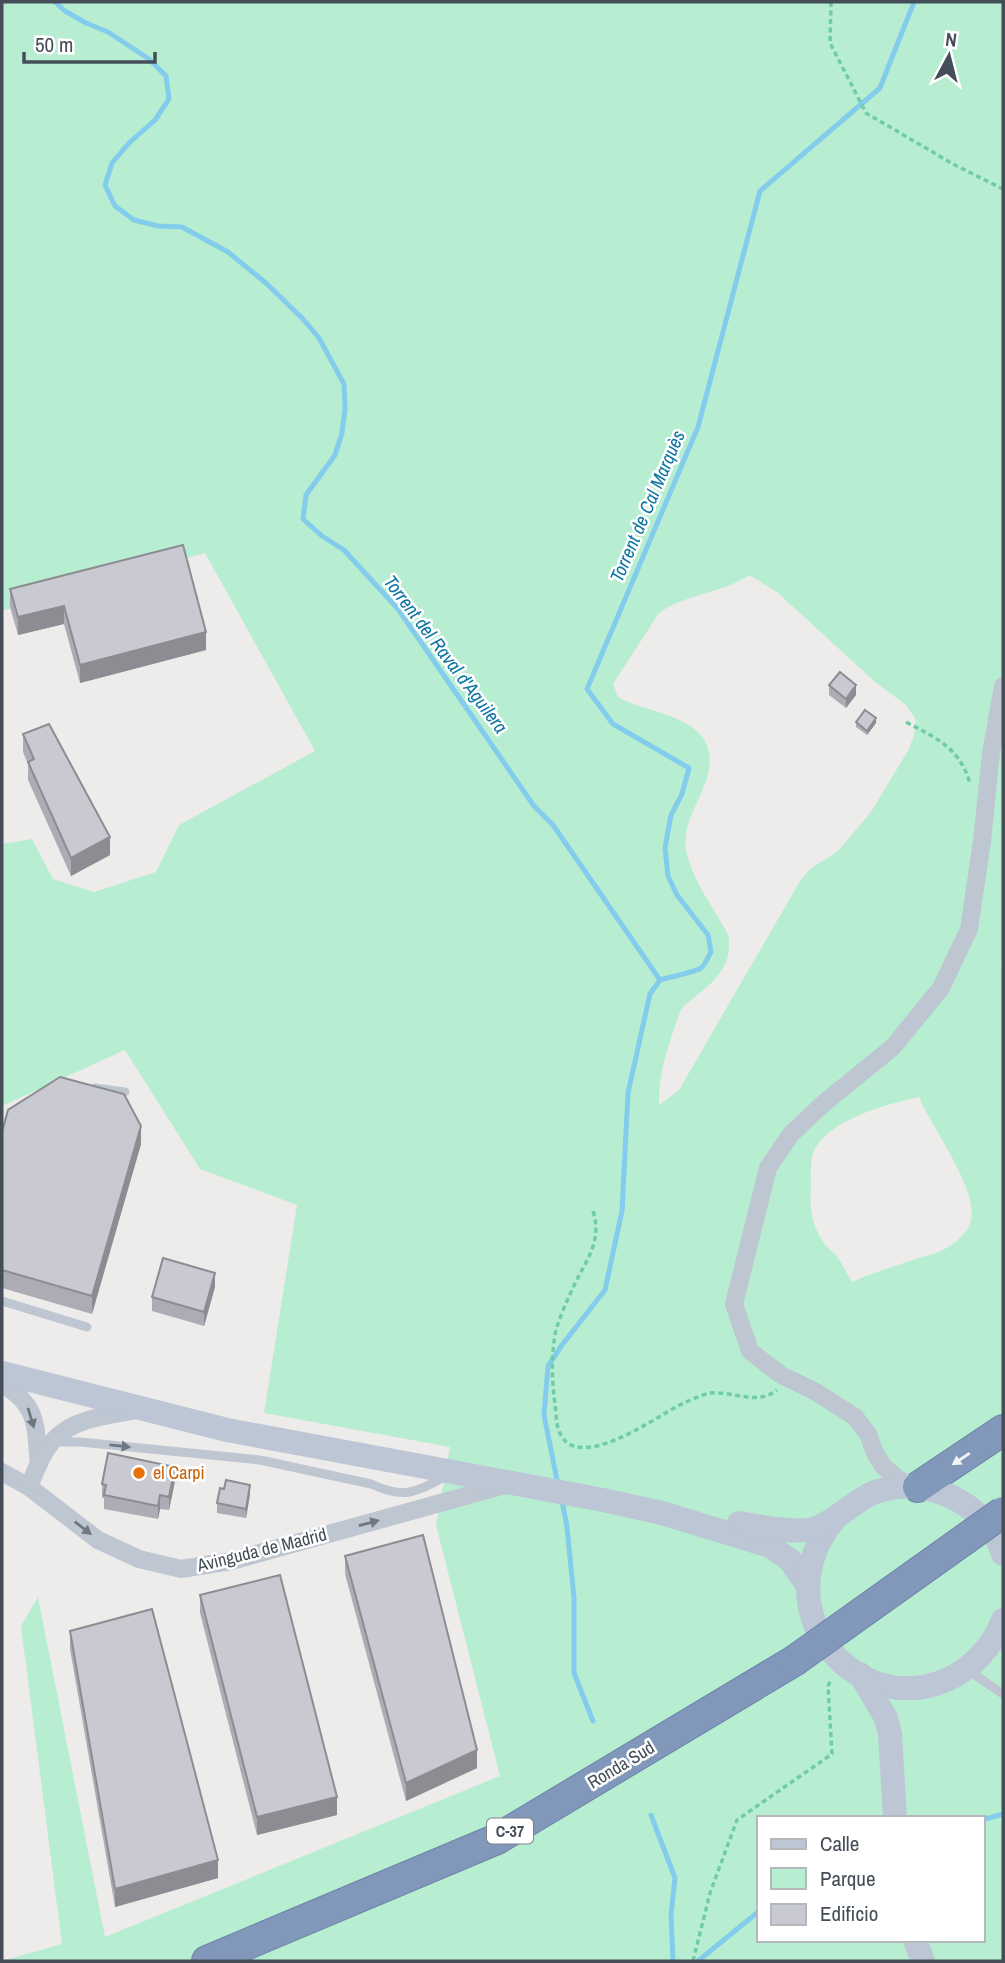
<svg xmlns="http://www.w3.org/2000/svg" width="1005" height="1963" viewBox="0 0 1005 1963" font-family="'Archivo Narrow',sans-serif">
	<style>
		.green { fill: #b7eed2; fill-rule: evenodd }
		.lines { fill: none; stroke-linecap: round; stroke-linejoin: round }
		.stream { stroke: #84cceb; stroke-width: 5 }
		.highway-casing { stroke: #6d83a7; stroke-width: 32 }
		.path { stroke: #70cba7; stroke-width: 3.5; stroke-dasharray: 5 3.5; stroke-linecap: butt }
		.lane { stroke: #bec6d1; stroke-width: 9 }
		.street { stroke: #bec6d1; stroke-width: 18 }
		.secondary { stroke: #bdc6d5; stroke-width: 24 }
		.highway { stroke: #8298bb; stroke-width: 30 }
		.highway-bridge-casing { stroke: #6d83a7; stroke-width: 32; stroke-linecap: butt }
		.highway-bridge { stroke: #8298bb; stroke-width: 30 }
		.wall { fill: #acadb4 }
		.shaded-wall { fill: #8c8d92 }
		.building { fill: #c8c9d1; stroke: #8c8d92; stroke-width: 2 }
		.oneway { fill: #6f7782 }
		.oneway2 { fill: #f2f5f8 }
		.food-dot { fill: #e8710a; stroke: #fff; stroke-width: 2.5 }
		.labels { text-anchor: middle; stroke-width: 5; stroke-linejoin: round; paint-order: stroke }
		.shield { fill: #fff; stroke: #7c828a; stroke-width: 2 }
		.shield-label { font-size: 16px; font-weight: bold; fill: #444d58 }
		.food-label { font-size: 18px; fill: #c56008; stroke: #fff; text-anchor: start }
		.street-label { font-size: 18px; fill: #444d58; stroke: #fff }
		.water-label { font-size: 19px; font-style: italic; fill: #0c75a3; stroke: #fff }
	</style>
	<rect width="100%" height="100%" fill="#eeebeb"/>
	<path class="green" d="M2,2H1003V956L1001,966L1003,968V1961H2L62,1944L21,1626L38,1597L105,1937L500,1776L436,1525L450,1447L264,1413L297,1205L200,1169L125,1050L2,1106V844L32,839L53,879L94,892L156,872L179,825L315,751L205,553L2,611ZM749,575L777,592L875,682L906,705L916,720L914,735L909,749L871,812L838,851L810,869L800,881L679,1090L659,1105C658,1080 665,1056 673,1032C676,1024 678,1014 683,1007C686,1004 691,1000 695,997C709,986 723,974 728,956C729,951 730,940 728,935C726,929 721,923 718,917C706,897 690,873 686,849C680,811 727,775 703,738C687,714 642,711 618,697L613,684L659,613C687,593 722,594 749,575ZM919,1097C931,1128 982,1192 970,1224C967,1233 956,1242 948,1247C937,1254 925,1256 913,1260C892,1267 872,1273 852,1282C846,1273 842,1262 835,1254C828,1248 822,1242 818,1233C810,1218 810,1202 811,1186C811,1175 810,1163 813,1154C825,1120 888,1104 919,1097ZM758,1818H982V1940H758Z"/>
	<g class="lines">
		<g class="stream">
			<path d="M55,2L65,11L86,23L108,32L149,59L166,76L169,99L155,120L129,143L112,163L105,185L115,206L134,220L158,226L182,227L228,252L267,284L303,319L319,338L344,384L345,409L342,433L335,455L306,495L303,519L322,536L344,550L398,609L534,806L553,825L660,980"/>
			<path d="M660,980C669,977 696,972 701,968C705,965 708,957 711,952L708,935L677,895L668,876L665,848L671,815L682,794L689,768L613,724L587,689L698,427L760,191L880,88L914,2"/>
			<path d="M558,1485L544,1415L548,1366L562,1345L605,1290L622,1211L628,1093L650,994L660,980"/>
			<path d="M562,1501L567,1527L574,1598V1673L593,1721"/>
			<path d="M651,1815L675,1878L671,1915L673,1961"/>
			<path d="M982,1820L1003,1814"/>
			<path d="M698,1961L758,1912"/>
		</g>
		<defs>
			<g id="highway">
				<path d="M918,1487L1003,1430"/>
				<path d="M207,1961L497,1839L794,1661"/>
			</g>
		</defs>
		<use href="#highway" class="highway-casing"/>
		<g class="path">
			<path d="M831,2L830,43L866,113L953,164L1003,189"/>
			<path d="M906,722C936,738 959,747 970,783"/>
			<path d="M593,1211C603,1244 584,1262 572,1290C567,1300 556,1326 555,1335C551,1358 552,1382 555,1404C556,1413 556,1423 559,1431C575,1475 653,1419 676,1407C686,1402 700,1395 710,1393C733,1391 757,1406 777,1390"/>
			<path d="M693,1961L710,1893L737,1820L832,1754L828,1686L831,1680"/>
		</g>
		<g class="lane">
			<path d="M95,1088L125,1092"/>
			<path d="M2,1301L87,1327"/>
			<path d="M54,1442H80L260,1460L371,1484C404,1499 414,1493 444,1477"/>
			<path d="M968,1670L1003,1694"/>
		</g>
		<g class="street">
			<path d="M2,1384C39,1406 35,1425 39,1464"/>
			<path d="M2,1472L29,1487L98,1540L139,1559L181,1569L231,1561L509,1484"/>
			<path d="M29,1487C35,1472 41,1455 52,1442C72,1418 109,1415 138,1410"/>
			<path d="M910,1487L897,1478L883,1466L875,1453L868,1434L855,1417L816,1392L781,1375L750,1351L734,1304L768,1168L791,1134L824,1103L893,1047L941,988L969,929L982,841L991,753L1003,686"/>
		</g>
		<g class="secondary">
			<path d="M2,1373L227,1430L603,1500L662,1513L770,1546L790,1560L807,1585"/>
			<path d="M834,1520C790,1572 803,1648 867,1679C921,1705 982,1674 1003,1620"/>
			<path d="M739,1523C758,1526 794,1534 813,1529C835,1523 852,1502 873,1493C923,1473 987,1502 1003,1554"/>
			<path d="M860,1674L886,1718L890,1734L895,1818"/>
			<path d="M915,1940L923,1961"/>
		</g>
		<use href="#highway" class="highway"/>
		<defs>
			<path id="highway-bridge" d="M794,1661L1003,1512"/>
		</defs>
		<use href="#highway-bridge" class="highway-bridge-casing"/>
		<use href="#highway-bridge" class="highway-bridge"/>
	</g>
	<g class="wall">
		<path d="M10,589L206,650L80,683L64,624L18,635L10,607Z"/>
		<path d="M829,685L856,695L846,708L829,695Z"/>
		<path d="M856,722L876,723L867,735L856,727Z"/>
		<path d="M23,734L110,855L71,876L28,780V764L23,752Z"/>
		<path d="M2,1132L141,1144L92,1314L2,1288Z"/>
		<path d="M215,1287L204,1326L152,1311V1297Z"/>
		<path d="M175,1481L169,1510L160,1509L158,1519L104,1509V1498H102V1484Z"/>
		<path d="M224,1489L250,1494L246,1518L217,1513V1503Z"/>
		<path d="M345,1556L477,1768L406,1801L345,1574Z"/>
		<path d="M200,1595L337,1815L257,1835L200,1613Z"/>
		<path d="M70,1631L218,1878L115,1907L70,1649Z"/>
	</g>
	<g class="shaded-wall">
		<path d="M64,606V624L18,635V617Z"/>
		<path d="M206,632V650L80,683V665Z"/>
		<path d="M856,685V695L846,708V699Z"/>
		<path d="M876,718V723L867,735V731Z"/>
		<path d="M110,837V855L71,876V858Z"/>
		<path d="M141,1126V1144L92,1314V1296Z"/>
		<path d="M215,1273V1287L204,1326V1312Z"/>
		<path d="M175,1467V1481L169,1510V1497Z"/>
		<path d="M250,1485V1494L246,1518V1509Z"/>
		<path d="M160,1495V1509L158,1519V1506Z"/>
		<path d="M477,1750V1768L406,1801V1783Z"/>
		<path d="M337,1797V1815L257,1835V1817Z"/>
		<path d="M218,1860V1878L115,1907V1889Z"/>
	</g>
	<g class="building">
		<path d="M183,545L206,632L80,665L64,606L18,617L10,589Z"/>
		<path d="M840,672L856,685L846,699L829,685Z"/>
		<path d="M865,710L876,718L867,731L856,722Z"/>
		<path d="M49,724L110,837L71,858L28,762L34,759L23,734Z"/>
		<path d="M60,1077L124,1094L141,1126L92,1296L2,1270V1132L8,1110Z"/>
		<path d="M163,1258L215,1273L204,1312L152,1297Z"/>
		<path d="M108,1453L175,1467L169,1497L160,1495L158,1506L104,1495L106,1485L102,1484Z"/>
		<path d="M226,1480L250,1485L246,1509L217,1503L220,1488L224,1489Z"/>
		<path d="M423,1535L477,1750L406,1783L345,1556Z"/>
		<path d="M280,1575L337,1797L257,1817L200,1595Z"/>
		<path d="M152,1609L218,1860L115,1889L70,1631Z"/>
	</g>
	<defs><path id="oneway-solid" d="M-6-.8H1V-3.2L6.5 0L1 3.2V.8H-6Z" transform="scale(1.75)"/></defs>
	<g class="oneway">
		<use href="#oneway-solid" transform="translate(31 1418) rotate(73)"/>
		<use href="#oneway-solid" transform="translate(120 1446) rotate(6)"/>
		<use href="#oneway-solid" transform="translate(369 1523) rotate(-15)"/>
		<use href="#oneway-solid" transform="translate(83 1528) rotate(38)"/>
	</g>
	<use class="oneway2" href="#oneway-solid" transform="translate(961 1459) rotate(146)"/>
	<circle class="food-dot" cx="139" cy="1473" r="7"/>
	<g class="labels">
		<rect class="shield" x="487" y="1818.5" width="46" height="25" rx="5"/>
		<g class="shield-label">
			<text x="510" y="1837">C-37</text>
		</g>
		<g class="food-label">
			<text x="153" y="1479">el Carpi</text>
		</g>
		<g class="street-label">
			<text transform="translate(262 1550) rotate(-14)" y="6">Avinguda de Madrid</text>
			<text transform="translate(621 1765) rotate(-31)" y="6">Ronda Sud</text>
		</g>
		<g class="water-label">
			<text transform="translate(647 506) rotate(-67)" y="7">Torrent de Cal Marquès</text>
			<text transform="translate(446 654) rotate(53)" y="7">Torrent del Raval d'Aguilera</text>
		</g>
	</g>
	<rect width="1005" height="1963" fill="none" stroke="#444d58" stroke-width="7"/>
	<rect x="757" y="1816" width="228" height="126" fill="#ffffff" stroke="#b4b8bc" stroke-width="2"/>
	<rect x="771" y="1839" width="35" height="10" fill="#bdc6d5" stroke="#b4b8bc" stroke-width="2"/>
	<text x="820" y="1851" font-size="21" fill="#444d58">Calle</text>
	<rect x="771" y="1868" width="35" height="21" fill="#b7eed2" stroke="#b4b8bc" stroke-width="2"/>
	<text x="820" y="1886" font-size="21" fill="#444d58">Parque</text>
	<rect x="771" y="1904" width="35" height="21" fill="#c8c9d1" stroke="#b4b8bc" stroke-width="2"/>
	<text x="820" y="1921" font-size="21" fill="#444d58">Edificio</text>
	<g transform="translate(949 56) rotate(7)" stroke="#ffffff" stroke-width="5" paint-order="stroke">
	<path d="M0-5L12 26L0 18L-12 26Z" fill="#444d58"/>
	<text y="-10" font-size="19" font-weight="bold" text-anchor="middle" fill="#444d58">N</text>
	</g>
	<path d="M24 52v10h131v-10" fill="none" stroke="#444d58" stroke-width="3.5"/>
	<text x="35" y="52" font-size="21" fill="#444d58" stroke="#ffffff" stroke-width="5" paint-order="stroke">50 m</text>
</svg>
